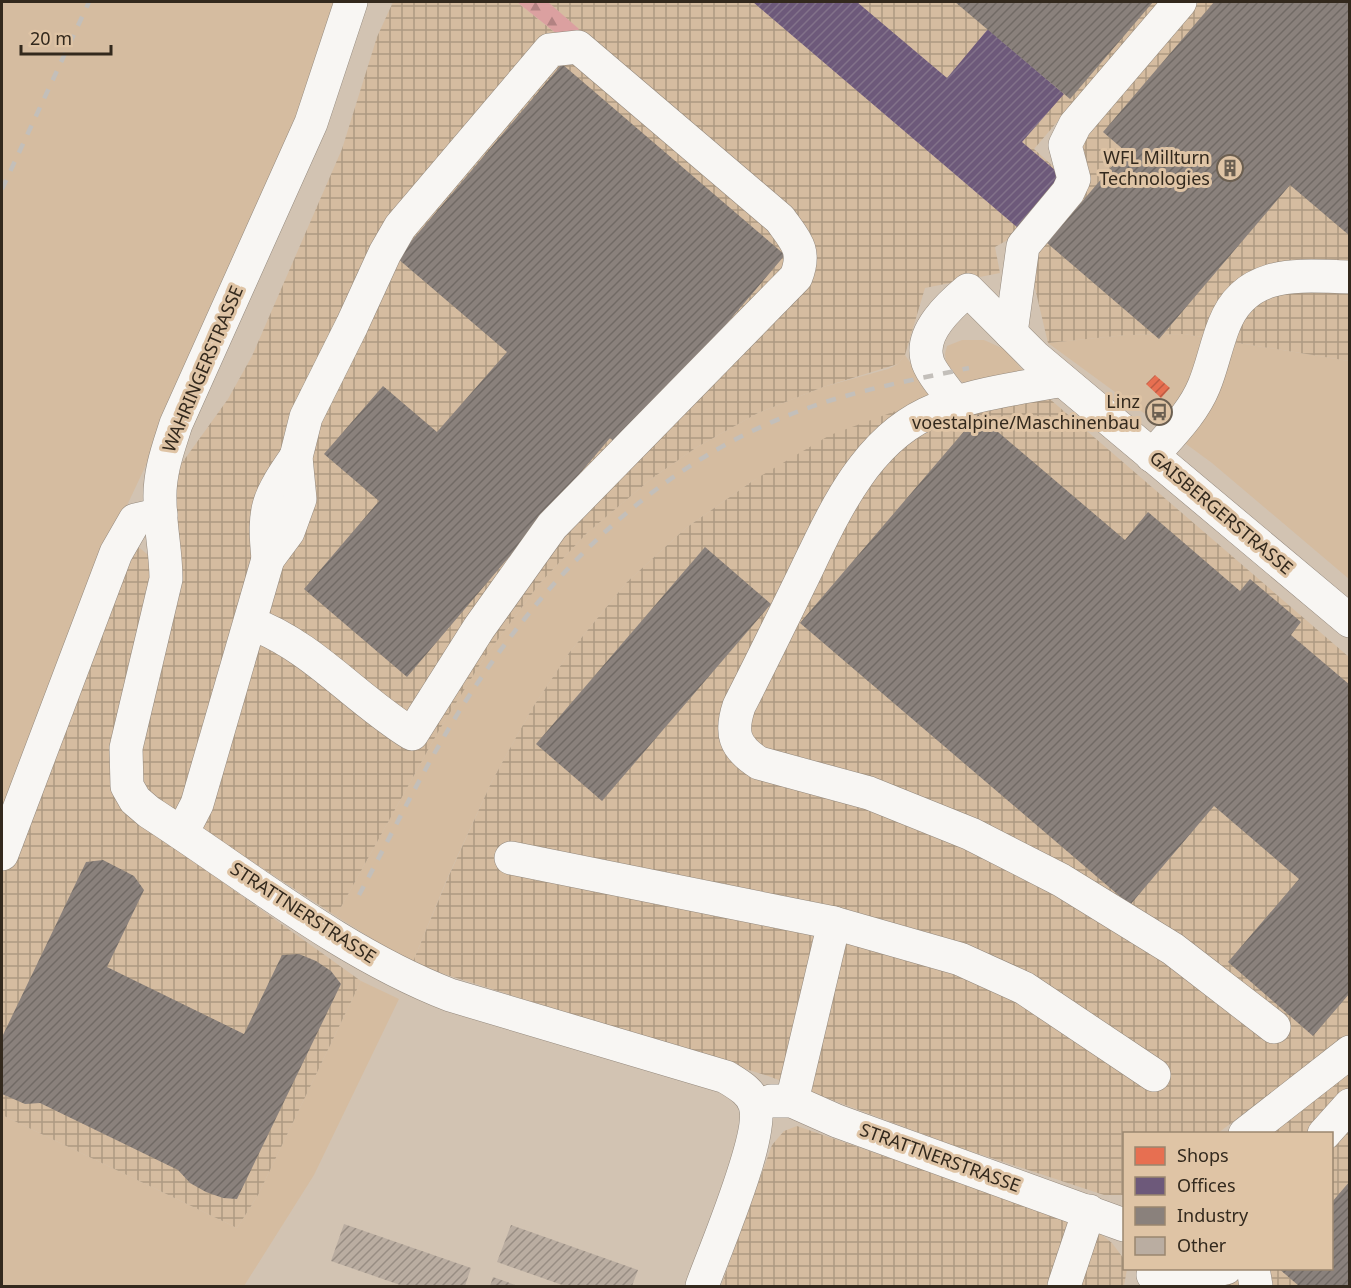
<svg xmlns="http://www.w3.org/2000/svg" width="1351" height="1288" viewBox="0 0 1351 1288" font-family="'Noto Sans',sans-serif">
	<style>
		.built { fill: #d5bca0 }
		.industrial { fill: url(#industrial-grid) }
		.forest { fill: url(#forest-firs) }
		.shops { fill: url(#shops-hatch) }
		.offices { fill: url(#offices-hatch) }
		.industry { fill: url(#industry-hatch) }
		.building { fill: url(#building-hatch) }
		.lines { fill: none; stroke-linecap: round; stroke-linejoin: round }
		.minor-casing { stroke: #93887c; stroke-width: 34 }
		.minor { stroke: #f8f6f3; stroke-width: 33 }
		.rail { stroke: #c3bfba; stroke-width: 4.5; stroke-dasharray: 10 10; stroke-linecap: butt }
		.labels { text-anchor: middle; stroke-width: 6; stroke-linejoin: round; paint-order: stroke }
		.poi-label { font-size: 18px; fill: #33291d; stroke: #dfc4a5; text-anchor: end }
		.street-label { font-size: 18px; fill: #33291d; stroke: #dfc4a5 }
	</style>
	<defs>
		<pattern id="industrial-grid" width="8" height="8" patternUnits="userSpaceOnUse" patternTransform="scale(1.5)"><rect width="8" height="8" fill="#d5bca0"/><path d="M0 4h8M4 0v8" fill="none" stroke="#ad9982"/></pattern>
		<pattern id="forest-firs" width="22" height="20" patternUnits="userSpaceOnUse" patternTransform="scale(1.5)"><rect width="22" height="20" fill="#dba0a0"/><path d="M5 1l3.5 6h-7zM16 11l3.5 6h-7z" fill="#b28282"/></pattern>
		<pattern id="shops-hatch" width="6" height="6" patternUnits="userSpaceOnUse" patternTransform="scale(1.5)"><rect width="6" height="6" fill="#e76f51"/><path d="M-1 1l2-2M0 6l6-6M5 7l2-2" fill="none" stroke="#bc5b43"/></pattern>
		<pattern id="offices-hatch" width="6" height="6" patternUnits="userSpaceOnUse" patternTransform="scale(1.5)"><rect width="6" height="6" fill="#6d597a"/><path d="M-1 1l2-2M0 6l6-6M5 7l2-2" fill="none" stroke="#82728a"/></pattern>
		<pattern id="industry-hatch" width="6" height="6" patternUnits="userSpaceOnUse" patternTransform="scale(1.5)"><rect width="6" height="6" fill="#8a817c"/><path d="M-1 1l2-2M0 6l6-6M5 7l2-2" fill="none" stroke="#716a65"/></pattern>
		<pattern id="building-hatch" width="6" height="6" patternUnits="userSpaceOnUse" patternTransform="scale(1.5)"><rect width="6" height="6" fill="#baada1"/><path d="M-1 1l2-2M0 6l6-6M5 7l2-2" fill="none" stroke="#988d83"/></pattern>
	</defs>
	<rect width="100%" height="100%" fill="#d2c3b2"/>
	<g class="built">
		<path d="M2,2H343L246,252L115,531L135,544L2,873Z"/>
		<path d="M1184,334L1349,361V579L1212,463L1048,343L1126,335Z"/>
		<path d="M962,340H984L1004,349L1027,375L972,385L962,382L946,364L945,354L947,346Z"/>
		<path d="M905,355L934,397L754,480L686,528L627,582L569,653L533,707L492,781L447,879L412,964L336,916L438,732L484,658L540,583L587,533L651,479L697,447L758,413L823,387L888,369L898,364Z"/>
		<path d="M361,981L399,999L314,1175L244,1286H2V1115L237,1228L258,1195Z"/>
	</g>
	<g class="industrial">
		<path d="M393,2H517L567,42L578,29L548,2H1160L1034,149L1066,178L1022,232L995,247L1000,273L925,288L905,355L898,364L823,387L758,413L697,447L651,479L587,533L540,583L484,658L438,732L336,916L165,805L149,791L139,774L179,467L228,399L252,356L342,149L377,37Z"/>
		<path d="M1199,2H1349V361L1184,334L1126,335L1048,343L1029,263L1087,132Z"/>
		<path d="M1044,394L1349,657V1035L1218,1133L1124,1134V1195H1104L955,1146L768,1076L412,964L447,880L492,781L533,707L569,653L627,582L686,528L754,480L830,435L934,397Z"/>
		<path d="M135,544L147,554L153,565L111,748L165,841L361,981L258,1195L237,1228L2,1115V873Z"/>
		<path d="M1349,1073V1286H1165L1171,1269L1332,1268V1134L1269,1133Z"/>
		<path d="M797,1126L1093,1228L1112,1243L1124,1259V1268L1127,1269L1124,1286H721L772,1145L784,1131Z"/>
	</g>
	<path class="forest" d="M517,2H548L579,29L567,42Z"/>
	<path class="shops" d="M1155,375L1170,388L1161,398L1146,384Z"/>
	<path class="offices" d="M753,2H857L947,78L988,29L1064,94L1022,142L1062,176L1018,228Z"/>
	<g class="industry">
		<path d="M955,2H1153L1070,99Z"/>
		<path d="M1214,2H1350V236L1290,185L1159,339L1047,243L1125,151L1103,132Z"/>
		<path d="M562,64L785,255L621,448L610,438L407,677L304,589L379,501L324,454L383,386L437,432L507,352L397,258Z"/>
		<path d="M978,415L1125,540L1148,512L1240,591L1250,579L1301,622L1291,635L1350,685V993L1313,1036L1228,962L1299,879L1214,806L1130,905L800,623Z"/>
		<path d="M705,547L771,604L602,801L536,744Z"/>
		<path d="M103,860L134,876L144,890L107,967L244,1034L282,955L299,954L316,961L331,971L341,984L237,1199L223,1198L206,1192L190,1183L178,1170L40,1103L25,1104L2,1094V1037L86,862Z"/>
		<path d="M1350,1181V1286H1299L1278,1268H1332V1202Z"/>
	</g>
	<g class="building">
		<path d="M344,1224L471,1268L465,1286H403L331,1261Z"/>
		<path d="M511,1225L638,1270L632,1286H565L497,1262Z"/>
		<path d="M493,1277L518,1286H490Z"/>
	</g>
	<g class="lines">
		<defs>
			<g id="minor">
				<path d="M351,2L311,123L176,424C168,449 159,473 160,500C160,527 166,552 166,579L126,748L127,786L135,800L149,812C247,875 340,952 450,995L726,1077C737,1084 751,1091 755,1105C765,1135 714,1252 702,1286"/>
				<path d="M1011,333L1023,246L1068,192L1074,179L1065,145L1075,125L1180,2"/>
				<path d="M1062,380C1017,389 967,394 926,414C860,446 830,522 800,583C780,624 760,665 739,706C730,733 734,747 759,763L869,793L971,834L1061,880L1173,949L1274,1027"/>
				<path d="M955,402C948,392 929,371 927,359C920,332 950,305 968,290L1035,357L1350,621"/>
				<path d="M1152,456C1171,434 1193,413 1204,386C1212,367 1216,345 1224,325C1246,268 1300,276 1350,277"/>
				<path d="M268,559C263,508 267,499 296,457"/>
				<path d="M182,833L197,804L268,559L288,532L300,499L296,457L306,417L352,325L385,253L400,227L550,50L578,47L780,219C795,240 807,250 796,277L552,526L479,628L412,734C356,700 312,645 250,623"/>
				<path d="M2,854L116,553L135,520L161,514"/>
				<path d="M511,858L834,923L792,1101"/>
				<path d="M834,923L960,959L1024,988L1154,1075"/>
				<path d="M771,1101H792L837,1121L1124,1225"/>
				<path d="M1245,1134L1350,1052"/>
				<path d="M1324,1134L1350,1105"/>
				<path d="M1253,1268L1256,1286"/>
				<path d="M1153,1275L1172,1280L1226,1268"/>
				<path d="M1064,1286L1089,1211"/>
			</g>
		</defs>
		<use href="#minor" class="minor-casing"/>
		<use href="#minor" class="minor"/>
		<g class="rail">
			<path d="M2,189L89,2"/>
			<path d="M359,895C398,823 434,746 481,678C561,560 665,460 802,410C856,390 913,380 969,368"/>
		</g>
	</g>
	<defs>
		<symbol id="building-ring" viewBox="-11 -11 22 22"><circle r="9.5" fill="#dfc4a5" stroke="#6b5f51" stroke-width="1.5"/><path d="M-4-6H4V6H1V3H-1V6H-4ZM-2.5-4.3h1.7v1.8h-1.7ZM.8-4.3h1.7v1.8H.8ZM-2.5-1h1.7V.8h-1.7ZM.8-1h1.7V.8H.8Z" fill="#6b5f51"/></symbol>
		<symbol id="bus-ring" viewBox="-11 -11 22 22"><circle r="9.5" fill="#dfc4a5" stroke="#6b5f51" stroke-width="1.5"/><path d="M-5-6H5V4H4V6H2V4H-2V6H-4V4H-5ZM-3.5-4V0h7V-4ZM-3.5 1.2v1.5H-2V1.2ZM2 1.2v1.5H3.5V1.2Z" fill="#6b5f51"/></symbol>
	</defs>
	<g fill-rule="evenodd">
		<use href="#building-ring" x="1215" y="153" width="30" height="30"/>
		<use href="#bus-ring" x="1144" y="397" width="30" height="30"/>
	</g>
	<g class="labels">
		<g class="poi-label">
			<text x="1210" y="164">WFL Millturn<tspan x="1210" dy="21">Technologies</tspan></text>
			<text x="1140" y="408">Linz<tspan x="1140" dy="21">voestalpine/Maschinenbau</tspan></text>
		</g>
		<g class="street-label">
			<text transform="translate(203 369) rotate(-67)" y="6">WAHRINGERSTRASSE</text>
			<text transform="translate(1221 513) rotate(40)" y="6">GAISBERGERSTRASSE</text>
			<text transform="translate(303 913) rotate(33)" y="6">STRATTNERSTRASSE</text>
			<text transform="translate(940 1158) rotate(20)" y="6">STRATTNERSTRASSE</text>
		</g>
	</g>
	<rect width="1351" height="1288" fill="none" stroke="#33291d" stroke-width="6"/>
	<rect x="1123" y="1132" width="210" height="138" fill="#dfc4a5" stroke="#9a866f" stroke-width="1.5"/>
	<rect x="1135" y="1147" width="30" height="18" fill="#e76f51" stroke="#9a866f" stroke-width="1.5"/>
	<text x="1177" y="1162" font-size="18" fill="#33291d">Shops</text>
	<rect x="1135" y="1177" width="30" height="18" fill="#6d597a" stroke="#9a866f" stroke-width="1.5"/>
	<text x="1177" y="1192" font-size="18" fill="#33291d">Offices</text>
	<rect x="1135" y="1207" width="30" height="18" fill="#8a817c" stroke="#9a866f" stroke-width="1.5"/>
	<text x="1177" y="1222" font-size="18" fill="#33291d">Industry</text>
	<rect x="1135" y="1237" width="30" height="18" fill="#baada1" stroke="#9a866f" stroke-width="1.5"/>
	<text x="1177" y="1252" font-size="18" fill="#33291d">Other</text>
	<path d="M21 45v9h90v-9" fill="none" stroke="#33291d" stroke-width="3"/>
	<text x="30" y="45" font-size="18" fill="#33291d" stroke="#dfc4a5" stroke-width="4.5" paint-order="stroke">20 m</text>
</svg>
